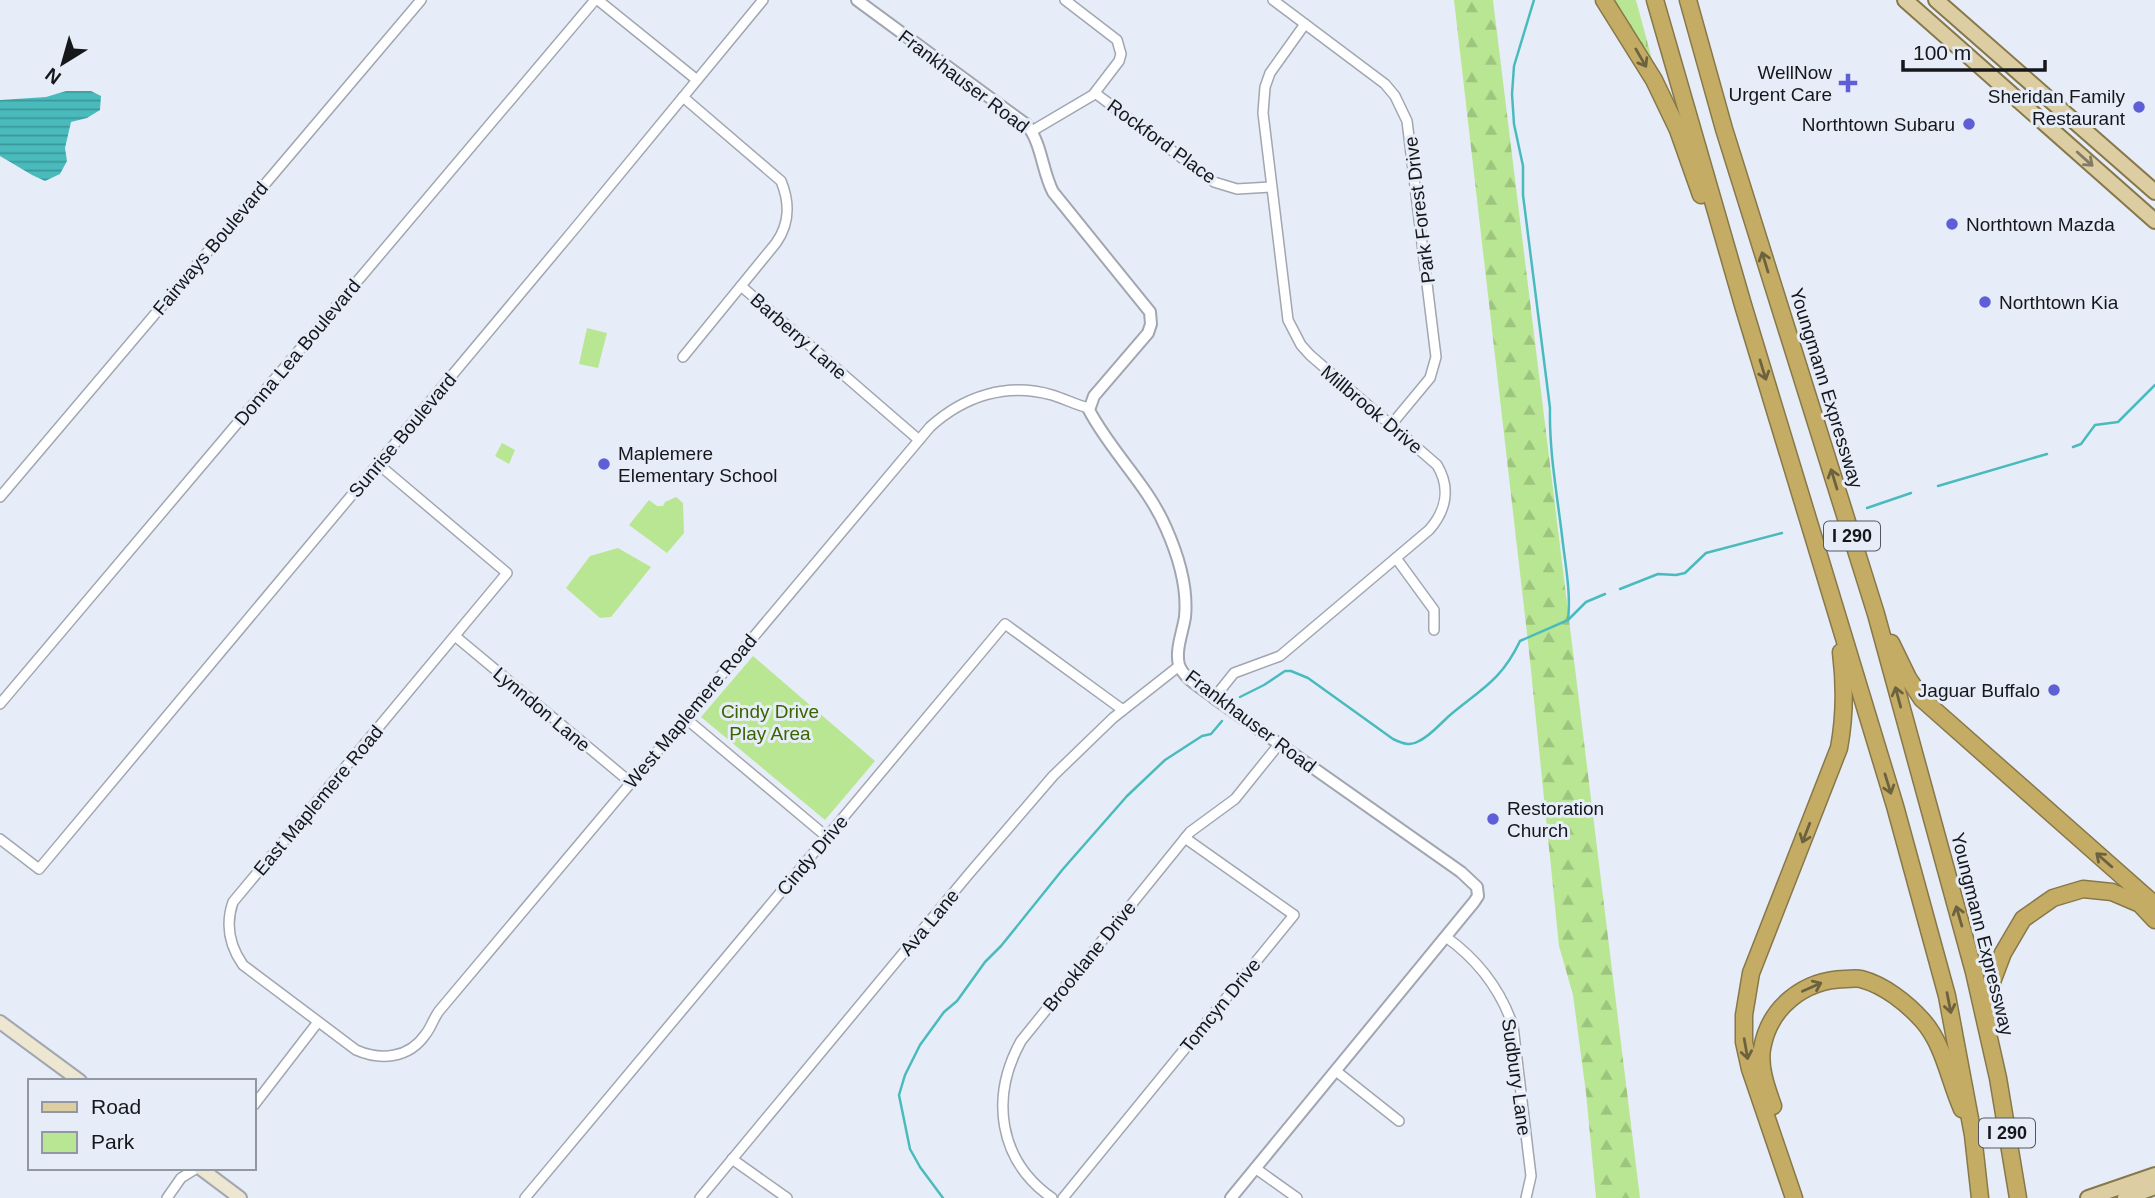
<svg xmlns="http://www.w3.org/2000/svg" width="2155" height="1198" viewBox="0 0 2155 1198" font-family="Arial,sans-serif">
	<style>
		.grass { fill: url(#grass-tufts) }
		.forest { fill: url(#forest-firs) }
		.park { fill: #b9e693 }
		.water { fill: url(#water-rules) }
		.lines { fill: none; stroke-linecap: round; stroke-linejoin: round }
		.stream { stroke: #4abbbd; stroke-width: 2.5 }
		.minor-casing { stroke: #a1a6b0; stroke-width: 12 }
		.tertiary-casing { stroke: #a1a6b0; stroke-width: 14 }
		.secondary-casing { stroke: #a1a6b0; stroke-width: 16 }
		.primary-casing { stroke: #87784a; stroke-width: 18 }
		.motorway-casing { stroke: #87784a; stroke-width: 19 }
		.minor { stroke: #fff; stroke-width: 9 }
		.tertiary { stroke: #fff; stroke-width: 10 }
		.secondary { stroke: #ede6d0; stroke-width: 12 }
		.primary { stroke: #dccda2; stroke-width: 14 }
		.motorway { stroke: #c4ac64; stroke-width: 16 }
		.oneway { stroke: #6c6240 }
		.oneway2 { stroke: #827b65 }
		.poi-dot { fill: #5e5fd7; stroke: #e7edf8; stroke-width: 2.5 }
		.labels { text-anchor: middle; stroke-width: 6; stroke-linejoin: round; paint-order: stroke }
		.shield { fill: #e7edf8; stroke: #54575d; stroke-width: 2 }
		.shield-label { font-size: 18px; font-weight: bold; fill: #15171b }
		.poi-label { font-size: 19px; fill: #15171b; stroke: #e7edf8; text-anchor: end }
		.street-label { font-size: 19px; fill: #15171b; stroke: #e7edf8 }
		.park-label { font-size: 19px; fill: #3b6300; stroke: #e7edf8 }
	</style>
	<defs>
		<pattern id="grass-tufts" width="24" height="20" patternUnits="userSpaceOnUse" patternTransform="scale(1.75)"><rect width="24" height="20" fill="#b9e693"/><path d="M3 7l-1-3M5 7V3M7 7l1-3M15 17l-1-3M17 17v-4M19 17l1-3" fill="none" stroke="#9ec57e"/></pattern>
		<pattern id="forest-firs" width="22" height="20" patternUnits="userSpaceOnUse" patternTransform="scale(1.75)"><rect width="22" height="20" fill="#b9e693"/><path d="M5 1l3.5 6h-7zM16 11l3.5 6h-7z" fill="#9ec57e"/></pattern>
		<pattern id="water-rules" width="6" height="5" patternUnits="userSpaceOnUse" patternTransform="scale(1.75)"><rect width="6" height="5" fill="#4abbbd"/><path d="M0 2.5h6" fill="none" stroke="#3c9799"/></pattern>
	</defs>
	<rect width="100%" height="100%" fill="#e7edf8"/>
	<path class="grass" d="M1607,0H1636L1656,74Z"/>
	<path class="forest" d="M1454,0H1493L1640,1198H1596L1586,1093L1573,995L1559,946L1529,651Z"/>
	<g class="park">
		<path d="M587,328L607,333L598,368L579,364Z"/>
		<path d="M502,443L515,450L509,464L495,456Z"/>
		<path d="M676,497L683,503L684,533L667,553L629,525L649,500L657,506H663L665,502Z"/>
		<path d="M618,548L651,567L611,617L600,618L566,588L590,556Z"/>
		<path d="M753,656L875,761L825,820L701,717Z"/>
	</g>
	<path class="water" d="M66,91H91L101,96L100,110L87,118L71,122L65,148L67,161L60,174L45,181L32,175L0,156V100L46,97Z"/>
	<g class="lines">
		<g class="stream">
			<path d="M1534,0L1514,66L1512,94L1514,124L1523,166V195L1550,408C1549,454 1558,499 1563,544C1566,568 1571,596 1568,620"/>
			<path d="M2073,447L2081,444L2095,425L2118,422L2155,385"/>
			<path d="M1938,486L2047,454"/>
			<path d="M1867,508L1911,493"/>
			<path d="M1620,589L1658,574L1676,575L1685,573L1706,553L1782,533"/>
			<path d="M1240,697L1264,685L1285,671H1291L1308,678L1393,739C1402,743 1410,747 1419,741C1430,736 1440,724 1449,716C1481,689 1501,681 1520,641L1568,620L1586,602L1605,594"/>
			<path d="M943,1198L920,1167L910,1149L899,1095L905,1075L920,1045L944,1012L957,1001L985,962L1001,946L1063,869L1127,796L1165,760L1202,736L1211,734L1222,721"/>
		</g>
		<defs>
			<g id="minor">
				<path d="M598,0L697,80"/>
				<path d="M1273,0L1385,84L1395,96L1407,121L1436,357L1430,378L1391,425"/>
				<path d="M1095,93L1214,182L1237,189L1271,187"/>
				<path d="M683,97L781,181C790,203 790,223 776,243L683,357"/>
				<path d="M1032,131L1093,95L1119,61L1121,54L1117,40L1065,0"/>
				<path d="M741,286L919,440"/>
				<path d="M378,464L507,573L233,902C225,925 229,945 243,965L356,1050C381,1061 409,1058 425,1035C431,1028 433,1019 439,1011L930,427C964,396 1007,382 1052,395C1065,399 1076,405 1089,408"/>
				<path d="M0,497L421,0"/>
				<path d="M1396,558L1434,610V630"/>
				<path d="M455,636L630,782"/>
				<path d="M1214,698L1234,673L1280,656L1429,530C1446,511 1451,488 1437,465L1310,355L1301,345L1288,320L1263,113L1265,87L1270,73L1305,24"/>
				<path d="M0,704L595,0"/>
				<path d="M684,717L827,837"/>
				<path d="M0,839L39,869L576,227L763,0"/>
				<path d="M1446,937C1478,960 1500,988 1513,1026L1531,1176L1526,1198"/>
				<path d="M1336,1071L1399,1121"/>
				<path d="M254,1105L318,1022"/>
				<path d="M732,1159L787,1198"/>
				<path d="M1255,1168L1297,1198"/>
				<path d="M167,1198L181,1178L197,1168"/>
				<path d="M525,1198L1005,624L1123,710"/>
				<path d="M700,1198L968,875L1053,776L1113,718L1179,666"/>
				<path d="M1052,1198C998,1160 990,1097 1021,1041L1190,832L1235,799L1280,743"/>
				<path d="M1063,1198L1294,915L1185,838"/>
			</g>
			<path id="tertiary" d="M857,0L1027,125C1042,144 1042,171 1053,192L1150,312L1151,324L1148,333L1094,396L1089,410C1111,452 1147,484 1166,528C1178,555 1188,587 1185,617C1183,631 1175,650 1179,665C1183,678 1203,689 1214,698L1461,872L1477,887L1478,896L1474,902L1231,1198"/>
			<g id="secondary">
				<path d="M0,1022L80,1081"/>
				<path d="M200,1168L240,1198"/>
			</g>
			<g id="primary">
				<path d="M1905,0L2155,221"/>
				<path d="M1936,0L2155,192"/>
				<path d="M2088,1198L2155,1175"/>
				<path d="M2125,1198L2155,1187"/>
			</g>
			<g id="motorway">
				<path d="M1604,0L1654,80L1678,130L1701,195"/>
				<path d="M1655,0L1743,305L1895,806L1947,996L1973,1135L1980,1198"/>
				<path d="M1688,0L1724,129L1876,614L1974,972L1998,1078L2018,1198"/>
				<path d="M1891,643L1908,678L1922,699L2155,905"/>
				<path d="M1994,1026L1992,982L2003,953L2023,919L2053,898L2083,889L2112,892L2140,904L2155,920"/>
				<path d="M1773,1106C1767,1089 1759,1068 1762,1049C1769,1007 1804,980 1845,979C1850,979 1856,978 1861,979C1884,985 1907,1003 1923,1021C1944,1045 1949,1080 1962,1109"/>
				<path d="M1794,1198L1750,1069L1744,1042V1015L1751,973L1839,748C1845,716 1845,684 1841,652"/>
			</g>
		</defs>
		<use href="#minor" class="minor-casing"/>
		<use href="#tertiary" class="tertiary-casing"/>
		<use href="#secondary" class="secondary-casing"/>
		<use href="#primary" class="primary-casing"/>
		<use href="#motorway" class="motorway-casing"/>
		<use href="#minor" class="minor"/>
		<use href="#tertiary" class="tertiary"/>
		<use href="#secondary" class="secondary"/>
		<use href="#primary" class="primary"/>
		<use href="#motorway" class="motorway"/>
	</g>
	<defs><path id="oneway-shaft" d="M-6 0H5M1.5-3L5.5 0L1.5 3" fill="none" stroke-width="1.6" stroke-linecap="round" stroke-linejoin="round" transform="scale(1.75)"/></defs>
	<g class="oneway">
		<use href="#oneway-shaft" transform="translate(1641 58) rotate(60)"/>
		<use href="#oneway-shaft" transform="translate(1765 262) rotate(-107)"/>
		<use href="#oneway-shaft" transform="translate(1763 370) rotate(73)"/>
		<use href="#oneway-shaft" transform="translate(1834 479) rotate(-107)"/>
		<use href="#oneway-shaft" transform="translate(1898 697) rotate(-105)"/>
		<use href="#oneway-shaft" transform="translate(1888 784) rotate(73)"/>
		<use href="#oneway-shaft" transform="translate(1806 833) rotate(111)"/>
		<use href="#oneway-shaft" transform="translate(2104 860) rotate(-139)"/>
		<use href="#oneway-shaft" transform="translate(1959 916) rotate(-106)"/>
		<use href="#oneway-shaft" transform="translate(1812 987) rotate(-24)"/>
		<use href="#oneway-shaft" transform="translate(1949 1003) rotate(79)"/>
		<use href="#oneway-shaft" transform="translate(1746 1049) rotate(80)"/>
	</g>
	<use class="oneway2" href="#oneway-shaft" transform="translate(2085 159) rotate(42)"/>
	<g class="poi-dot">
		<path d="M1844.5 72.5h7v7h7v7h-7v7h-7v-7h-7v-7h7z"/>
		<circle cx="2139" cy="107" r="7"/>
		<circle cx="1969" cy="124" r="7"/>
		<circle cx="1952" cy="224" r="7"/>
		<circle cx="1985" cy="302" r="7"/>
		<circle cx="604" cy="464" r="7"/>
		<circle cx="2054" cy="690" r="7"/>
		<circle cx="1493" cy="819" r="7"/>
	</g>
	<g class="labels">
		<g class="shield">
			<rect x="1824" y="521.5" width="56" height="29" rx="5"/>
			<rect x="1979" y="1118.5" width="56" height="29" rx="5"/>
		</g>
		<g class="shield-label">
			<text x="1852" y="542">I 290</text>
			<text x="2007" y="1139">I 290</text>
		</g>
		<g class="poi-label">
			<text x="1832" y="79">WellNow<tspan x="1832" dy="22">Urgent Care</tspan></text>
			<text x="2125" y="103">Sheridan Family<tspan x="2125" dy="22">Restaurant</tspan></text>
			<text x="1955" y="131">Northtown Subaru</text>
			<text x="1966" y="231" text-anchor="start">Northtown Mazda</text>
			<text x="1999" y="309" text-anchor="start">Northtown Kia</text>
			<text x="618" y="460" text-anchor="start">Maplemere<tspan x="618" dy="22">Elementary School</tspan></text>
			<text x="2040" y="697">Jaguar Buffalo</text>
			<text x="1507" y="815" text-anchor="start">Restoration<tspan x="1507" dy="22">Church</tspan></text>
		</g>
		<g class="street-label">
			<text transform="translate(964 81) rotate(37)" y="7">Frankhauser Road</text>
			<text transform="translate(1162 141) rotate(36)" y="7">Rockford Place</text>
			<text transform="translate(1419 210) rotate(-97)" y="7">Park Forest Drive</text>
			<text transform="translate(210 248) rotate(-50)" y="7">Fairways Boulevard</text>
			<text transform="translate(799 336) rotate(41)" y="7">Barberry Lane</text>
			<text transform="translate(297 352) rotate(-50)" y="7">Donna Lea Boulevard</text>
			<text transform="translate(1827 388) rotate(73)" y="7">Youngmann Expressway</text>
			<text transform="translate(1372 409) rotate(40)" y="7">Millbrook Drive</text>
			<text transform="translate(402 435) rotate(-50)" y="7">Sunrise Boulevard</text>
			<text transform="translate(542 709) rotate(40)" y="7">Lynndon Lane</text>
			<text transform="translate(690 711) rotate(-50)" y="7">West Maplemere Road</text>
			<text transform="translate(1251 721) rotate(37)" y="7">Frankhauser Road</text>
			<text transform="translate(318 800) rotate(-50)" y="7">East Maplemere Road</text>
			<text transform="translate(812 855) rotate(-50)" y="7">Cindy Drive</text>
			<text transform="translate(929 922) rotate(-50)" y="7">Ava Lane</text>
			<text transform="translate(1983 934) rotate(76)" y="7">Youngmann Expressway</text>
			<text transform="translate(1089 956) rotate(-51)" y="7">Brooklane Drive</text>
			<text transform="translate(1220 1005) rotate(-51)" y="7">Tomcyn Drive</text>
			<text transform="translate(1517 1077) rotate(82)" y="7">Sudbury Lane</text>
		</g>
		<g class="park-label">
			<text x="770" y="718">Cindy Drive<tspan x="770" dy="22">Play Area</tspan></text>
		</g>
	</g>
	<rect x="28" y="1079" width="228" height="91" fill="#e7edf8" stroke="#9397a0" stroke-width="2"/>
	<rect x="42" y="1102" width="35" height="10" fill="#dccda2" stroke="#9397a0" stroke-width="2"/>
	<text x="91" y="1114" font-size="21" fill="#15171b">Road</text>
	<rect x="42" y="1132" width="35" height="21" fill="#b9e693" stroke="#9397a0" stroke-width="2"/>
	<text x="91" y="1149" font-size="21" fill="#15171b">Park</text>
	<g transform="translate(63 63) rotate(217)" stroke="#e7edf8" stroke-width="5" paint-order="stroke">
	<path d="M0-5L12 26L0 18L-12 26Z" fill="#15171b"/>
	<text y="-10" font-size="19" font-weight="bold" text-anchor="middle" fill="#15171b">N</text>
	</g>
	<path d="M1903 60v10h142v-10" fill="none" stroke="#15171b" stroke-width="3.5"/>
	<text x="1913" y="60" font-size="21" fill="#15171b" stroke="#e7edf8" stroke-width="5" paint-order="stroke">100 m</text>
</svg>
